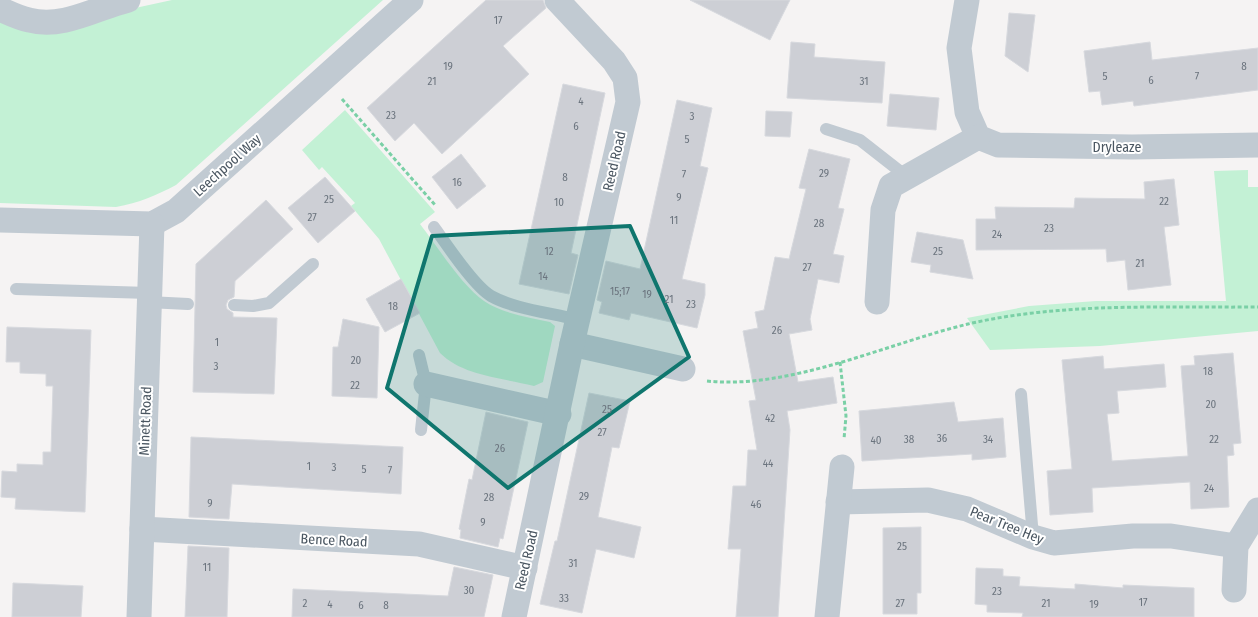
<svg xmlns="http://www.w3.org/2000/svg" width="1258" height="617" viewBox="0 0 1258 617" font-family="'Fira Sans Condensed',sans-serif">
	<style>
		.green { fill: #c3f1d5 }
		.building { fill: #cdcfd5; stroke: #d7d9de }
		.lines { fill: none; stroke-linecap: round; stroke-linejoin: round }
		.path { stroke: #7ad0a6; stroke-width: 3; stroke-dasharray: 4 2.5; stroke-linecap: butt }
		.lane { stroke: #c1cad2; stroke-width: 12 }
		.street { stroke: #c1cad2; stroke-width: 25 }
		.marked { fill: #0f766e; fill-opacity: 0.2; stroke: #0f766e; stroke-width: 4; stroke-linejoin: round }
		.labels { text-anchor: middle; stroke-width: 4; stroke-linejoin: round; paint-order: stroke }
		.number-label { font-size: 11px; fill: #6b747e }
		.street-label { font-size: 14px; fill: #4a5661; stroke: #fff }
	</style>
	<rect width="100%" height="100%" fill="#f5f3f3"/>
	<g class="green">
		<path d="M172,0H383L176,185C157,195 139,203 116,207L0,203V20L126,10Z"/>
		<path d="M345,110L435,212L420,224C437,246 462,286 484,301C503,314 529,317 550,322L555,326L543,382L534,386C503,378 463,376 440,353L379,239L351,206L355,203L322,167L319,170L302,150Z"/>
		<path d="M1248,170V187H1258V331L1100,346L990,350L967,318L1029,306L1096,301H1226L1214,171Z"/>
	</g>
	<g class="building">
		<path d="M486,0H543L546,8L503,46L529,74L442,154L414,123L395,141L367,108Z"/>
		<path d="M690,0H790L770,40Z"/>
		<path d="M1009,13L1035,15L1028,72L1005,56Z"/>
		<path d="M791,42L815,44L814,57L885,62L882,103L787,98Z"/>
		<path d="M1150,42L1152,60L1258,48V90L1134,106L1133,101L1102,105L1100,91L1089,92L1084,51Z"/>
		<path d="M563,84L605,93L571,253L578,255L569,294L519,284Z"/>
		<path d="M890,94L939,98L936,130L887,126Z"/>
		<path d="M677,100L712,108L700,166L708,168L682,279L705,284V295L697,328L631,313L629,320L599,313L602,302L597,300L606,261L640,269Z"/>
		<path d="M766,111L792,112L790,137L765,136Z"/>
		<path d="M809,149L850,159L838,208L844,209L833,254L844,256L839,283L818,279L810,319L812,330L789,334L798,382L833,377L837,403L787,411L790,430L778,617H736L741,549H728L733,486H746L748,450H757L749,401L756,400L743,331L758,328L755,312L764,310L775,257L789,259L806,189L799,188Z"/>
		<path d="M461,154L486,186L457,209L432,177Z"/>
		<path d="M325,177L355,211L318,243L288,208Z"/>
		<path d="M1174,179L1179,225L1164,227L1171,285L1128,290L1125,260L1107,262L1106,249L976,250V219H996L995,207L1074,208L1075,198L1145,199L1144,182Z"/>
		<path d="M266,200L293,229L235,281L234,297L228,300L226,305L227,309L233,313V317L277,318L274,394L193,392L196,264Z"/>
		<path d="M917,232L963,240L973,279L930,272L931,265L911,262Z"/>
		<path d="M401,279L420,313L385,332L366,299Z"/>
		<path d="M343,319L379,327L377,398L332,396L333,347H338Z"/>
		<path d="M7,327L91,330L85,512L15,509L16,498L1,497L2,471L17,472V464L43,465V452H51L53,386H46V374L20,373V362H6Z"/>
		<path d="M1233,353L1241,443L1233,444L1234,455L1227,456L1229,507L1191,509L1190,482L1092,488L1093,512L1050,515L1047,471L1072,469L1062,360L1103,356L1104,369L1164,364L1166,387L1117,391L1119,413L1107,414L1112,461L1188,456L1181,366L1195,365L1194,356Z"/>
		<path d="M589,393L630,401L619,448L612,447L598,517L641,527L634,558L596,549L582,613L540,604L555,541H557Z"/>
		<path d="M954,402L958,422L1003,418L1006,457L972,460V454L862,461L859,411Z"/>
		<path d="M486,412L528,422L503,539L500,538L498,547L460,538L461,530L459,529L469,479L472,480Z"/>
		<path d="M191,437L403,447L401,494L232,484L229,519L189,517Z"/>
		<path d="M921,527V593H917V614H883V528Z"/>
		<path d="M188,546L229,548L227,617H185Z"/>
		<path d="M454,567L493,575L484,617H292L293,589L448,596Z"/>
		<path d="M976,568L1003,569V576L1020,577L1019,586L1075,589V584L1123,588V585L1194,588V617H1022L1023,613L987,612V605L975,604Z"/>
		<path d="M13,583L83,586L81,617H12Z"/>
	</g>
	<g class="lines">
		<g class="path">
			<path d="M342,99L435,205"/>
			<path d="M840,362L846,416L844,439"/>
			<path d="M707,381C789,390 889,343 968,324C1063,302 1162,308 1258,307"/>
		</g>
		<g class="lane">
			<path d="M826,129L860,140L906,176"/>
			<path d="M434,227C447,245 474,286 491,296C514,309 552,313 578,320"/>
			<path d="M16,289L149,293"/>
			<path d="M148,302L188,304"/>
			<path d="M234,305L253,306L269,303L313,264"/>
			<path d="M419,355L426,384L421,430"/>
			<path d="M1021,394L1033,537"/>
		</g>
		<g class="street">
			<path d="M967,0L959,48L967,112L978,137L998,145L1132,147L1258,145"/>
			<path d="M0,9C9,13 19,18 29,20C63,29 96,8 128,0"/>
			<path d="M0,220L152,224L176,211L411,0"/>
			<path d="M877,302L883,210L891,186L978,137"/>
			<path d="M572,344L683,369"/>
			<path d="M426,384L559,414"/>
			<path d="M838,502L928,500L967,509L1033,537L1054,543L1133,536H1171L1236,546"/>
			<path d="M142,529L419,544L525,568"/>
			<path d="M1234,590L1236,546L1258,510"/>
			<path d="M139,617L152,224"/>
			<path d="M514,617L572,344L628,102L625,78L614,61L557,0"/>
			<path d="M827,617L842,467"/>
		</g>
	</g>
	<path class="marked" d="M630,226L689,357L508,488L387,388L432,236Z"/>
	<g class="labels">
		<g class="number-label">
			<text x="498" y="24">17</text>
			<text x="448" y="70">19</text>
			<text x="1244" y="70">8</text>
			<text x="1105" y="80">5</text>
			<text x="1197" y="80">7</text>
			<text x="1151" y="84">6</text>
			<text x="432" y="85">21</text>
			<text x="864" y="85">31</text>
			<text x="581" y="105">4</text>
			<text x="391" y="119">23</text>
			<text x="692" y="120">3</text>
			<text x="576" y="130">6</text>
			<text x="687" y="143">5</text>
			<text x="824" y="177">29</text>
			<text x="684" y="178">7</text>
			<text x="565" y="181">8</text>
			<text x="457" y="186">16</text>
			<text x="679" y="201">9</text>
			<text x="329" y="203">25</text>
			<text x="1164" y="205">22</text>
			<text x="559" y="206">10</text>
			<text x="312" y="221">27</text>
			<text x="674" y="224">11</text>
			<text x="819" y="227">28</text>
			<text x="1049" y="232">23</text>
			<text x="997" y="238">24</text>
			<text x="549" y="255">12</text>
			<text x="938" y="255">25</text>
			<text x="1140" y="267">21</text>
			<text x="807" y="271">27</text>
			<text x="543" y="280">14</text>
			<text x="620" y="295">15;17</text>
			<text x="647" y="298">19</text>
			<text x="669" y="303">21</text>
			<text x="691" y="308">23</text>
			<text x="393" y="310">18</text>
			<text x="777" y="334">26</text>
			<text x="217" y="346">1</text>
			<text x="356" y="364">20</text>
			<text x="216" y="370">3</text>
			<text x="1208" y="375">18</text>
			<text x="355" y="389">22</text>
			<text x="1211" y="408">20</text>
			<text x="607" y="413">25</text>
			<text x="770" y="422">42</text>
			<text x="602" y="436">27</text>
			<text x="942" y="442">36</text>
			<text x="909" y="443">38</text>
			<text x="988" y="443">34</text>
			<text x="1214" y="443">22</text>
			<text x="876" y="444">40</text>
			<text x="500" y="452">26</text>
			<text x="768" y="467">44</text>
			<text x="309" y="470">1</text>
			<text x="334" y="471">3</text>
			<text x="364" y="473">5</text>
			<text x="390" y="474">7</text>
			<text x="1209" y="492">24</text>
			<text x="584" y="500">29</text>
			<text x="489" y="501">28</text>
			<text x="210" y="507">9</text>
			<text x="756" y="508">46</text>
			<text x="483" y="526">9</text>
			<text x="902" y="550">25</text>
			<text x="573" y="567">31</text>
			<text x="207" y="571">11</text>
			<text x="469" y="594">30</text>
			<text x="997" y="595">23</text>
			<text x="564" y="602">33</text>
			<text x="1143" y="606">17</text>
			<text x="305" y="607">2</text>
			<text x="900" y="607">27</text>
			<text x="1046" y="607">21</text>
			<text x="330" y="608">4</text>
			<text x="1094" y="608">19</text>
			<text x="361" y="609">6</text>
			<text x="386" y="609">8</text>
		</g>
		<g class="street-label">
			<text x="1117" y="152">Dryleaze</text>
			<text transform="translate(614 161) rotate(-77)" y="5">Reed Road</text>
			<text transform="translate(227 165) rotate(-42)" y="5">Leechpool Way</text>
			<text transform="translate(145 421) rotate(-88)" y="5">Minett Road</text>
			<text transform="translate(1007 525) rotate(22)" y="5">Pear Tree Hey</text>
			<text transform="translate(334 540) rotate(3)" y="5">Bence Road</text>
			<text transform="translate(526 560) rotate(-77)" y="5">Reed Road</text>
		</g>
	</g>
</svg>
